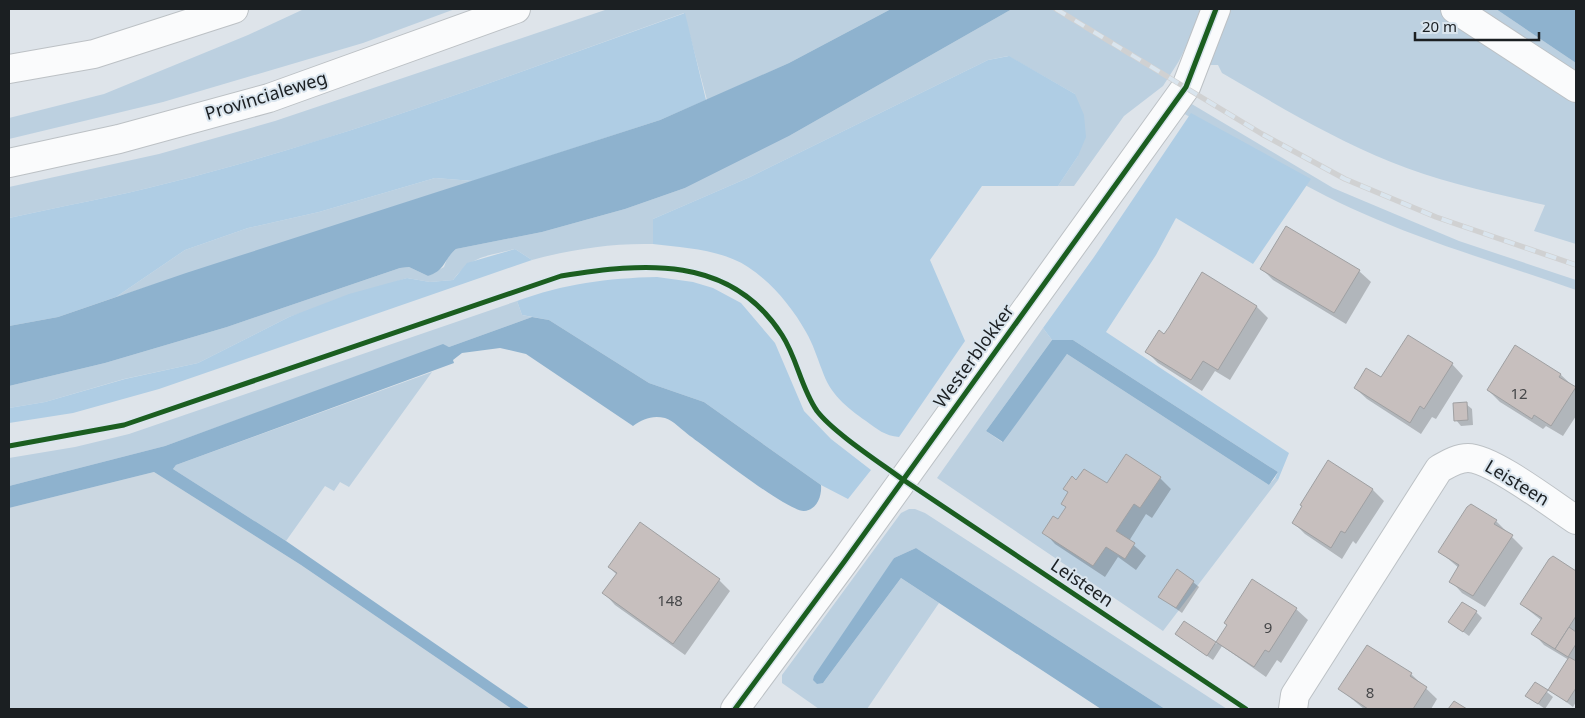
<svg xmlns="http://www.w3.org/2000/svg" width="1585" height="718" viewBox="0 0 1585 718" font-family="'Noto Sans',sans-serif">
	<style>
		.built { fill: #cbd7e1 }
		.green { fill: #bcd0e0 }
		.forest { fill: #afcde4 }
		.water { fill: #8eb2ce }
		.shadow { fill: #0003 }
		.building { fill: #c7bfbe; stroke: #9fa0a2 }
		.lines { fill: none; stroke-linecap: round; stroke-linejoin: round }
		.street-casing { stroke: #bcc1c5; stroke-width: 30 }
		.secondary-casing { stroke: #bcc1c5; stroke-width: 30 }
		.street { stroke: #fafbfc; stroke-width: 28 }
		.secondary { stroke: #fafbfc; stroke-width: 28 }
		.rail-casing { stroke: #d0d1d2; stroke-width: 5.5 }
		.rail { stroke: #dae5ee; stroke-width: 4; stroke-dasharray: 11; stroke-linecap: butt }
		.cycleway-casing { stroke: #dae5ee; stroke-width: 8 }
		.cycleway { stroke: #1b5e20; stroke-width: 5 }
		.labels { text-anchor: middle; stroke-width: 4; stroke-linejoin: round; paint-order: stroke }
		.number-label { font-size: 15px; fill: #464749 }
		.street-label { font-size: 18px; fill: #1b1f22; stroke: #dae5ee }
	</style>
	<rect width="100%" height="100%" fill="#dee4ea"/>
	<path class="built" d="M154,472L301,565L512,709H9V508Z"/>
	<g class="green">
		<path d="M304,9H455L363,43L163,102L9,139V118L104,94L248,35Z"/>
		<path d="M608,9H891L789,63L707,100L684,13C514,74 344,139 168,183C115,197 62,206 9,218V187L159,154L275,121Z"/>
		<path d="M1012,9H1200L1192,34L1179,61L1163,86L1124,116L1074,186H1058L1078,156L1075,94L1008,56L988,60L750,177L653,219V244C611,243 573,249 532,260L515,249C487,256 471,256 453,280L430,282L407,278L289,317L198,363L124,379L45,402L9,408V386L105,363L227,327L400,268L409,267L428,276L444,267L448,256L456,249L542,232L625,209L685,188L789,136Z"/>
		<path d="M1228,9H1440L1576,101V244L1534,231L1545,205C1493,193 1440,182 1391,162C1332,138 1277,105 1222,73L1218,65H1207Z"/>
		<path d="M1470,9H1496L1576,63V82Z"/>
		<path d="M1190,103L1333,188L1459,241L1576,280V290C1505,265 1431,244 1362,213C1300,186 1242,148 1183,113Z"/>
		<path d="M435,178L473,181L116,297L185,250L248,228L319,212Z"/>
		<path d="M517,301L522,315L532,317L449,347L443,345L165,446L9,486V458L75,447L129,434Z"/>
		<path d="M1043,328L1052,340L986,431L1002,442L1067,354L1269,485L1275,478L1278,480L1163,631L937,478Z"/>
		<path d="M432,372L349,487L340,482L334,491L325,486L286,541L173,469L176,465Z"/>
		<path d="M909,509H915L925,513L1227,709H1165L916,548L894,558L823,683L901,578L939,603L867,709H819L782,683V675L901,513Z"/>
	</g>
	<g class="forest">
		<path d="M685,13L706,100L660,120L473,181L435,178L319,212L248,228L185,250L116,297L58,317L9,326V218C62,206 115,197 168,183C344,139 514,74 685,13Z"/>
		<path d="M1009,56L1075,94L1084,115L1086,137L1078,156L1058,186H982L930,260L965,341L899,437C885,436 877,429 866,421C846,407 830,394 822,370C817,357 813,344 806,332C792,307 772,283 748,267C721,249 684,248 653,244V219L750,177L988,60Z"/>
		<path d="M1191,113L1311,179L1253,264L1176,218L1156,255L1106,332L1289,453L1278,480L1275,478L1278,472L1073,340H1052L1043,328L1094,257Z"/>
		<path d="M515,249L532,260L159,389L73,413L9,423V408L45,402L125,379L198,363L289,317L349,294L407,278L430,282L453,280L467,263Z"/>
		<path d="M657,277L693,282L713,288L741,303L775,343L804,411L831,439L871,470L848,499L821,485L704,402L649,383L549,320L522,315L517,301C563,284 608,278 657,277Z"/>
	</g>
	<g class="water">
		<path d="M891,9H1012L789,136L685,188L625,209L542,232L456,249C443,260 446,270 428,276L409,267L400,268L227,327L105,363L9,386V326L58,317L186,273L660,120L789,63Z"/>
		<path d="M1496,9H1576V63Z"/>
		<path d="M532,317L549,320L649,383L704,402L821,485C822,496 817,510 804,511C788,512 707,448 690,436C683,431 673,420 665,418C652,415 643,419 633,426L526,354L500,348L462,353L453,360L454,363L176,465L173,469L286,541L530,709H512L301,565L154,472L9,508V486L165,446L443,344L449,347Z"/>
		<path d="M1052,340H1073L1278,472L1269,485L1067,354L1003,442L986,431Z"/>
		<path d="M916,548L1165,709H1101L901,578L823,683L817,684L813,680L814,676L894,558Z"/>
	</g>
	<g class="shadow">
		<path d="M1287,228L1359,271L1371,282L1346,324L1273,280L1262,269Z"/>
		<path d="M1203,274L1257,307L1268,318L1230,380L1215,371L1202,391L1158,363L1147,352L1165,336Z"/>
		<path d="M1452,364L1463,376L1436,419L1432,417L1421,434L1367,399L1355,388L1381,379Z"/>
		<path d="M1560,374L1576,389V416L1563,436L1546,426L1543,429L1500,402L1488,390Z"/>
		<path d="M1466,404L1472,409L1473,425L1461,426L1456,420Z"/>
		<path d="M1160,478L1171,489L1152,518L1146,514L1129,541L1146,556L1136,570L1118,557L1105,577L1055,544L1044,532L1059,521L1067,508L1063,504L1069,493L1065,489L1077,481L1107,485Z"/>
		<path d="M1373,490L1384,501L1356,544L1353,541L1342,559L1305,534L1294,523Z"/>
		<path d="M1496,521L1523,548L1485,607L1462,593L1451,581L1459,568L1440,552Z"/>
		<path d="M1553,558L1576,572V658L1574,661L1576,662V702L1573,707L1550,690L1569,660L1544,645L1533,633L1541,620L1521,604Z"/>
		<path d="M609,567L719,580L730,591L685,655L615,605L604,593L617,575Z"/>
		<path d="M1193,582L1199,587L1182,613L1160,597Z"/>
		<path d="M1296,609L1308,620L1281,663L1277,660L1266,677L1222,646L1213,660L1176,634L1184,623L1216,644L1228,625Z"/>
		<path d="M1476,612L1482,618L1469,636L1450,622Z"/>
		<path d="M1411,674L1437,699L1431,709H1364L1340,689Z"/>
		<path d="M1536,683L1553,697L1545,709L1527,696Z"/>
	</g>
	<g class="building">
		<path d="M1286,226L1360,270L1334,313L1260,269Z"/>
		<path d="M1202,272L1257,306L1218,370L1203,361L1191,380L1145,352L1159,330L1164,334L1169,327Z"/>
		<path d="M1408,335L1453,363L1424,409L1420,406L1410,423L1354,388L1366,368L1381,377Z"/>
		<path d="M1515,345L1561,374L1559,377L1576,387L1551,426L1534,415L1532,419L1487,390Z"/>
		<path d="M1467,402L1468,420L1454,421L1453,403Z"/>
		<path d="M1126,454L1161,477L1140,508L1134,504L1116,531L1135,543L1125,559L1106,547L1093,566L1042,533L1053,516L1058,519L1066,507L1061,504L1068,492L1063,489L1072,476L1076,480L1084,469L1107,483Z"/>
		<path d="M1328,460L1373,489L1345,533L1341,531L1331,548L1292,523L1302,506L1300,505Z"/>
		<path d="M1471,504L1497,520L1494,524L1513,535L1473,596L1449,582L1459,565L1438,552L1467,507Z"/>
		<path d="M640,522L720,579L673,644L602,593L617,573L608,567Z"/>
		<path d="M1553,556L1576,571V616L1555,649L1531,634L1542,618L1520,604L1549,559Z"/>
		<path d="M1177,569L1194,581L1176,608L1158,597Z"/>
		<path d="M1252,579L1297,608L1269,652L1265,650L1254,667L1216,642L1227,625L1224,623Z"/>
		<path d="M1462,602L1477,611L1463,632L1448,622Z"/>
		<path d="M1184,621L1216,642L1207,656L1175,634Z"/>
		<path d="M1569,627L1576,632V644L1568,657L1555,649Z"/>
		<path d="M1367,645L1412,673L1410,676L1427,687L1413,709H1368L1338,689Z"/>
		<path d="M1569,657L1576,661V688L1567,702L1548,690Z"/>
		<path d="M1535,682L1548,690L1538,704L1525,696Z"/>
		<path d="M1454,701L1467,709H1448Z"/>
	</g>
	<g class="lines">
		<defs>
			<g id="street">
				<path d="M1455,9L1576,88"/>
				<path d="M735,709L844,562L1186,87L1216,9"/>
				<path d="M1293,709L1295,695L1439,469C1448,464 1457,458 1468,458C1492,458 1553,505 1576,520"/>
			</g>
			<g id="secondary">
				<path d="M9,69L94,54L234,9"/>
				<path d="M9,163L119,139L269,98L516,9"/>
			</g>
		</defs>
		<use href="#street" class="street-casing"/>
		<use href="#secondary" class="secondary-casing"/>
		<use href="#street" class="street"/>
		<use href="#secondary" class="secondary"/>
		<defs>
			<path id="rail" d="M1056,9L1262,134L1345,179L1436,217L1576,265"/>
		</defs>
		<use href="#rail" class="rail-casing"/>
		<use href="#rail" class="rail"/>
		<defs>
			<g id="cycleway">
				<path d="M9,446L124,425L561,276C643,263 730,254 782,335C797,358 801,388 817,411C833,432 879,462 902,479L1246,709"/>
				<path d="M735,709L844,562L1186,87L1216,9"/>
			</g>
		</defs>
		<use href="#cycleway" class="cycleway-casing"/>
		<use href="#cycleway" class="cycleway"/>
	</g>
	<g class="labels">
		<g class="number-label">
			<text x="1519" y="399">12</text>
			<text x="670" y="606">148</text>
			<text x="1268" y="633">9</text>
			<text x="1370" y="698">8</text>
		</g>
		<g class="street-label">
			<text transform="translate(266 96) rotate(-17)" y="6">Provincialeweg</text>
			<text transform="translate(974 356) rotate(-54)" y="6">Westerblokker</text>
			<text transform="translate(1517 483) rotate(31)" y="6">Leisteen</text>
			<text transform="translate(1082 583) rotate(34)" y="6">Leisteen</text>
		</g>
	</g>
	<rect width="1585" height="718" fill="none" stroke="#1b1f22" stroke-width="20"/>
	<path d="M1415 32v8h124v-8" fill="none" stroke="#1b1f22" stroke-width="2.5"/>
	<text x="1422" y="32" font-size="15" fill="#1b1f22" stroke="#dae5ee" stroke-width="4" paint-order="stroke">20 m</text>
</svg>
